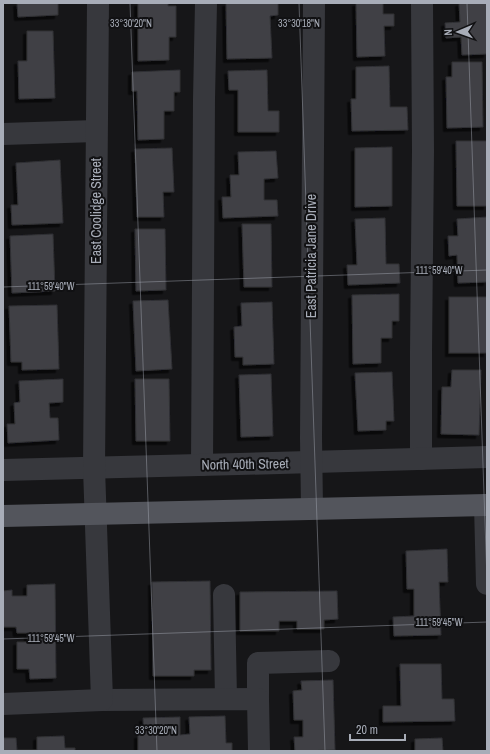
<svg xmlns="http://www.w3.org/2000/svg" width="490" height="754" viewBox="0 0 490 754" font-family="'Archivo Narrow',sans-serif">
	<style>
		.building { fill: #404145; stroke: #303034; filter: url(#shadow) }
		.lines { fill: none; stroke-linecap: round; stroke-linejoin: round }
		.minor { stroke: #37383d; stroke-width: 22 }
		.major { stroke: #53555c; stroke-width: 22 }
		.ticks { fill: none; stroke: #a8adb8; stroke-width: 1; stroke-opacity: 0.45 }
		.labels { text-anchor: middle; stroke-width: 4; stroke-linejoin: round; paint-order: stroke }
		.street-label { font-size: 14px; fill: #a8adb8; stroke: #111113 }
		.ticks-label { font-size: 10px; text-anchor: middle; fill: #a8adb8; stroke: #111113; stroke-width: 4; stroke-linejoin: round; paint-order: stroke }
	</style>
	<defs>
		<filter id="shadow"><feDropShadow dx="-3.5" dy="3.5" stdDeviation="0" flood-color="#0009"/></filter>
	</defs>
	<rect width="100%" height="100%" fill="#161618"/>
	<g class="building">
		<path d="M17,3H58V15L18,17Z"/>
		<path d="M138,3H168V6H176V37H169V60L138,61Z"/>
		<path d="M226,3H278V15L270,16L272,58L227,59Z"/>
		<path d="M356,3H383V14H394V26H384L385,56L357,57Z"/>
		<path d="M459,3H487V54L462,55L461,37L446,38L445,23L460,22Z"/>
		<path d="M27,31H53L55,98L19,99L18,61H27Z"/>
		<path d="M452,62H482L483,127L447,128L446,77H452Z"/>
		<path d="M389,66L390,107H407L408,130L352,131L351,99H356V67Z"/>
		<path d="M180,70V92H174V111H164V139L138,140L137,91H132V72Z"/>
		<path d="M267,70L268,111H279V132H238V90H229L228,71Z"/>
		<path d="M456,141H487V206H457Z"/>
		<path d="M392,147V206L355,207V148Z"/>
		<path d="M172,148L174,192H163L164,217H137L135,149Z"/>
		<path d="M276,151L278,178L264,179V200H277L278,216L223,218L222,197H231L230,175H239L238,152Z"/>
		<path d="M60,160L63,223L12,225L11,205H18L16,163Z"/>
		<path d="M487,217V282L458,283L457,255L449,256L448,236H458L457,219Z"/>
		<path d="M385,218L386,264H399L400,283L348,285L347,265H357L355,219Z"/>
		<path d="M242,224H271L272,287H244Z"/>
		<path d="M135,229H165L166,290L136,291Z"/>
		<path d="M53,234L55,291L12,293L10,236Z"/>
		<path d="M399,294V321H392V338H381V363L353,364L352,295Z"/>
		<rect x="449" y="297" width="38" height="56"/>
		<path d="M168,300L172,369L136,371L133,301Z"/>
		<path d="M272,302L274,364L243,365V357H235L234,327L242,326L241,303Z"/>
		<path d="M57,305L59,369L22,370V362H11L9,306Z"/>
		<path d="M452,370H481L479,435L441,434L442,387H451Z"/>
		<path d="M392,372L394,421H386V430L358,431L355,373Z"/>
		<path d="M271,374L273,436L241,437L239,375Z"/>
		<path d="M63,379V402L49,403L50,418H58L59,440L8,443L7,424H15L14,403L20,402L19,381Z"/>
		<path d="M135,379H169L170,441H136Z"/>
		<path d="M447,549L448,582H439L441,635L394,636L393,617L414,616V589H407L406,551Z"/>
		<path d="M210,581L211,670H194V676H153L152,582Z"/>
		<path d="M55,584L56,678L30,679L29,669H17V642H28V633H17L16,627H3V591L12,590V596H27V585Z"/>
		<path d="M337,591L338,619L324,620V629H297V621H279V631H240V592Z"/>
		<path d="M400,664H441L442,699H454L455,721L383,722V706H401Z"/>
		<path d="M333,680L335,750L295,751L294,737H303V720H294L293,691L302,690L301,681Z"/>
		<path d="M225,716L226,743H232V751H138V735H144L143,718L180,717V735L190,734L189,717Z"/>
		<path d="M64,736L65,748H75V751H3V738H16L17,750H37V737Z"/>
		<path d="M442,738L443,751H415V739Z"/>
	</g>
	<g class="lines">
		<g class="minor">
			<path d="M3,134L96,131"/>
			<path d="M421,459V351L423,151L422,3"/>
			<path d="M202,465L204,99L206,3"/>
			<path d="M3,470C164,466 326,462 487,457"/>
			<path d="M485,505L487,584"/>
			<path d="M312,508L311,438L314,3"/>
			<path d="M224,595L226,699"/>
			<path d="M258,699V663L329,661"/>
			<path d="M102,700L258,699L259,751"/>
			<path d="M3,704L102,700L94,468L98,3"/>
		</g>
		<path class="major" d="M3,516L487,505"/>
	</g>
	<path class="ticks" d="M130,3L157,751M299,3L325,751M467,3L487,580M3,287L487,270M3,639L487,622"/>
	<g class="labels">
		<g class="street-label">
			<text transform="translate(96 211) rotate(-90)" y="5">East Coolidge Street</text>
			<text transform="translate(311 256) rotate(-90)" y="5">East Patricia Jane Drive</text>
			<text transform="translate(245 464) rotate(-1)" y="5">North 40th Street</text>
		</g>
	</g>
	<g class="ticks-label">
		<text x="131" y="27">33°30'20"N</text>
		<text x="299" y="27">33°30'18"N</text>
		<text x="439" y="274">111°59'40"W</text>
		<text x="51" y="290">111°59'40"W</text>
		<text x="439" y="626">111°59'45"W</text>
		<text x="51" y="642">111°59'45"W</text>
		<text x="156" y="734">33°30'20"N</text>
	</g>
	<rect width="490" height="754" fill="none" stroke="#a8adb8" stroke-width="8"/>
	<g transform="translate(458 32) rotate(268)" stroke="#111113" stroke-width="3" paint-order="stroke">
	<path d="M0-3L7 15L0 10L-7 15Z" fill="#a8adb8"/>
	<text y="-6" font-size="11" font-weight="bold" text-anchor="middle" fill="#a8adb8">N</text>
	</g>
	<path d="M350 734v6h55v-6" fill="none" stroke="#a8adb8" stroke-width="2"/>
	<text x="356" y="734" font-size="12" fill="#a8adb8" stroke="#111113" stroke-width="3" paint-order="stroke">20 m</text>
</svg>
